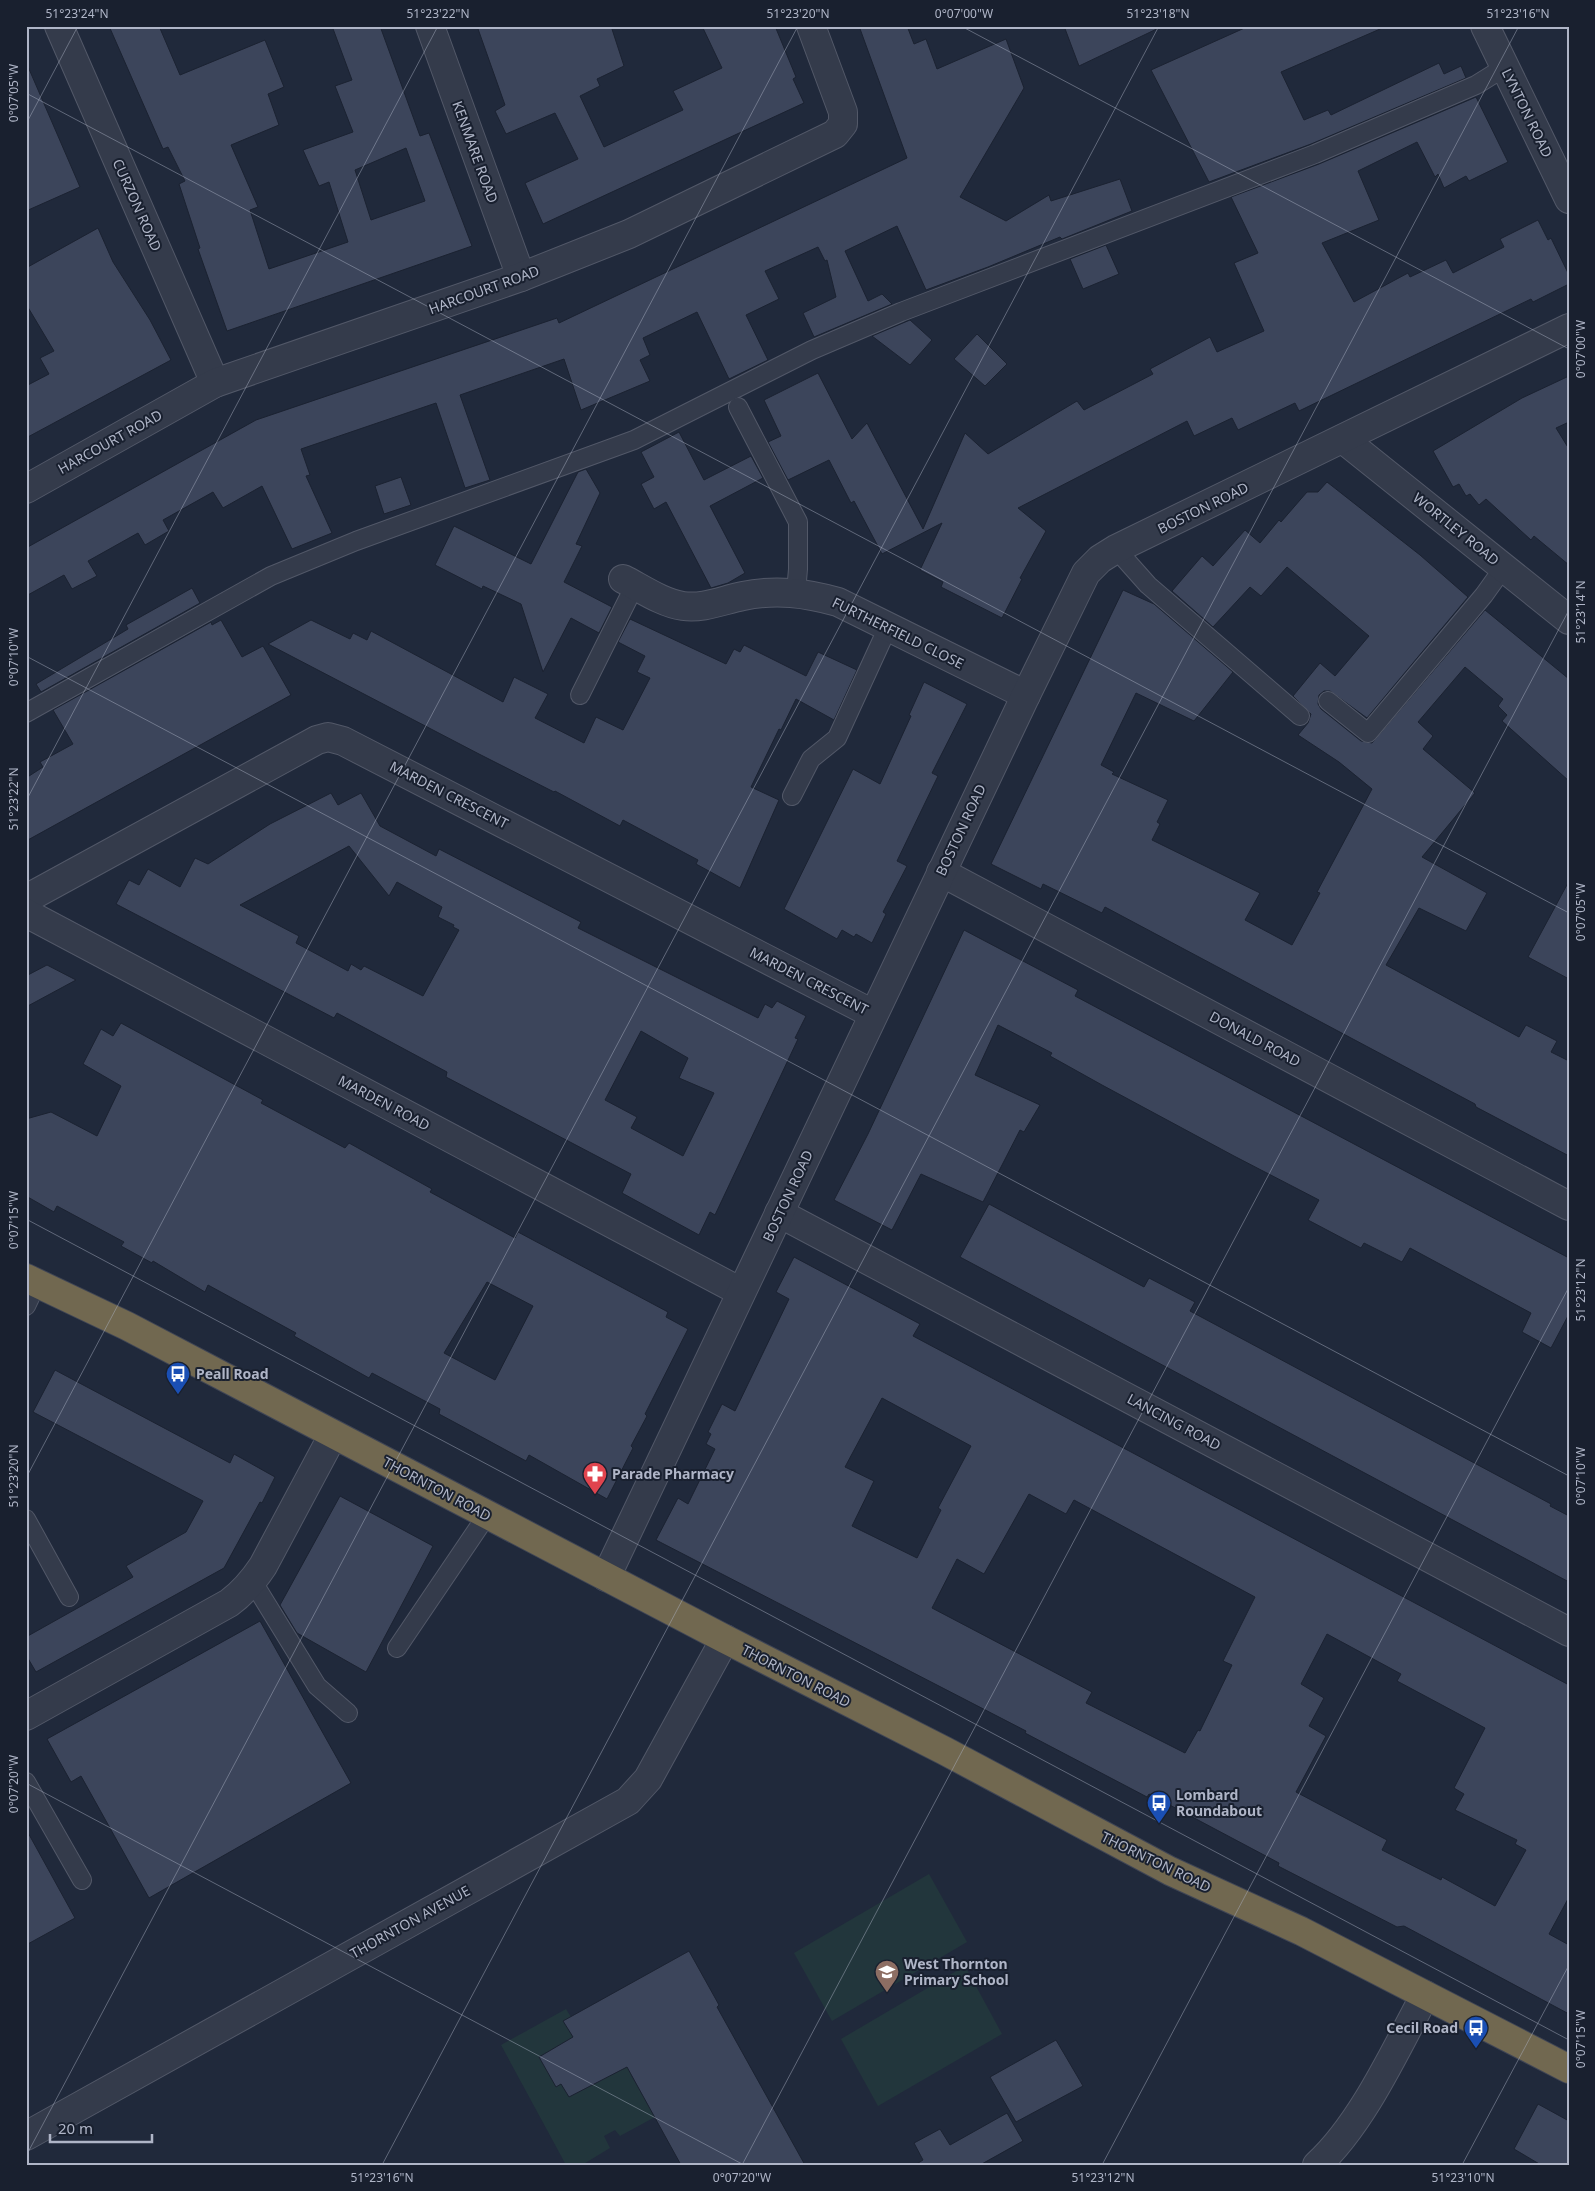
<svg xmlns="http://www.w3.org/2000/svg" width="1595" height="2191" viewBox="0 0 1595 2191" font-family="'Noto Sans',sans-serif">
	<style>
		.green { fill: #22363c }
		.building { fill: #3c455b; stroke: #1b2231; fill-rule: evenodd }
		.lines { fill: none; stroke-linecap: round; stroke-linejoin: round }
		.lane-casing { stroke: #525868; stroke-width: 20 }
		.street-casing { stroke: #525868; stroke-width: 30 }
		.highway-casing { stroke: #3f4555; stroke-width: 30 }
		.lane { stroke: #343b4b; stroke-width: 18 }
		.street { stroke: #343b4b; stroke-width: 28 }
		.highway { stroke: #716850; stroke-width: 28 }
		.ticks { fill: none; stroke: #afb5c7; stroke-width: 1; stroke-opacity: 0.45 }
		.labels { text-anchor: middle; stroke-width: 4; stroke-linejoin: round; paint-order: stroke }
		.street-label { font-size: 14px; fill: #afb5c7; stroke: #19202f }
		.poi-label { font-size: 14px; font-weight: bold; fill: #afb5c7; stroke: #19202f; text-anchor: start }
		.neatline { fill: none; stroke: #afb5c7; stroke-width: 2 }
		.ticks-label { font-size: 12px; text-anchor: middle; fill: #afb5c7 }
	</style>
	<rect width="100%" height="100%" fill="#20293b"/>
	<g class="green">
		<path d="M929,1874L967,1942L832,2021L794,1953Z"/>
		<path d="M965,1966L1002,2034L878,2106L841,2039Z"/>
		<path d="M566,2009L571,2017L564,2021L573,2037L539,2057L556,2087L561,2084L569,2097L632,2064L631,2075L655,2117L620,2136L615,2130L604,2136L610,2148L582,2165H566L501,2045Z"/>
	</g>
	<g class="building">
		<path d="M109,26H159L180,75L265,40L284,87L268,94L279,125L231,145L258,207L250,210L269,269L348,242L329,182L319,186L303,150L353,132L335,86L352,80L332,26H380L420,136L429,133L472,246L227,331L198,249L200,248L179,184L185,181L168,147L163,149ZM406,148L425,201L371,220L355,170Z"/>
		<path d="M477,26H611L624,66L597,79L600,86L580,96L604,147L683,110L673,91L722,68L702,26H775L796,77L793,79L804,103L543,224L525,183L578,159L555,113L506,134L495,111L505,105Z"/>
		<path d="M859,26H907L914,44L926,39L937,69L1006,39L1024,88L960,197L1006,221L1049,195L1051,201L1120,179L1132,211L1062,239L1060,237L988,267L926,290L897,226L845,251L868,301L882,294L892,304L814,337L803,313L836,297L827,260L825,261L818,247L765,271L779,299L746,315L768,360L729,379L697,312L643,338L650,355L640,360L650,381L581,410L564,359L460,395L490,480L465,488L436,403L301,449L310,475L306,476L332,533L292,549L262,486L223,508L213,492L163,520L169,531L145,545L138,533L88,561L97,576L72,589L64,575L26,596V548L256,420L557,318L559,323L907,158Z"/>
		<path d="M1064,26H1163L1079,66Z"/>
		<path d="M1249,26H1387L1281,72L1304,120L1328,110L1331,115L1439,63L1444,74L1461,66L1466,78L1311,144L1209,182L1151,70Z"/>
		<path d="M26,62L80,187L26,211Z"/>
		<path d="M1476,97L1508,162L1469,181L1466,176L1444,188L1438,174L1435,177L1417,142L1358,171L1379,220L1322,243L1354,302L1408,273L1410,277L1446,260L1453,273L1504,247L1500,239L1538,220L1548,240L1551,238L1569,275V284L1533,302L1531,299L1299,411L1295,403L1238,430L1232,418L1194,436L1187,421L1018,508L1046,531L1020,578L1022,579L1002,618L941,587L943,582L920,570L942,523L882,554L854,501L851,503L829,460L788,480L768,442L781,436L764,400L818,373L852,439L867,423L923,529L965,433L988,454L1077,401L1084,410L1153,374L1150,369L1210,337L1217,352L1264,331L1234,263L1258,253L1231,197L1319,164Z"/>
		<path d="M98,228L113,262L150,320L171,360L26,438V386L49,374L40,358L54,351L26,304V268Z"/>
		<path d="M1106,245L1119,274L1083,289L1070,259Z"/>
		<path d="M910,320L932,340L910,365L872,336Z"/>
		<path d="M977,334L1007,364L985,386L954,359Z"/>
		<path d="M1569,376V422L1556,428L1569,449V565L1534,536L1531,540L1486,499L1479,505L1470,494L1466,496L1459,484L1453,487L1433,451L1522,398Z"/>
		<path d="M679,432L704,480L751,456L763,478L710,506L745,573L728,583L711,588L666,502L654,509L641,484L654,477L641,452Z"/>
		<path d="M586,469L600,493L576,544L582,546L564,582L612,607L599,633L571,618L543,672L521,604L483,586L482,589L435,565L454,526L531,564L578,472Z"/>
		<path d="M401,477L411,505L384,514L375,486Z"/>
		<path d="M1327,482L1420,555L1468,597L1367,718L1330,691H1324L1319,695L1318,704L1321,709L1361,741L1372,743L1485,610L1569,679V781L1502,721L1507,715L1498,706L1503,699L1465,667L1418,722L1433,736L1423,749L1475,793L1422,857L1487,893L1466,931L1419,908L1386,965L1519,1037L1526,1025L1557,1041L1551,1052L1569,1061V1156L1476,1107L1475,1104L1105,907L1102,913L1043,884L1041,889L991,864L1123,590L1154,604L1233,672L1194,721L1136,693L1101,765L1114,772L1112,774L1168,800L1157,822L1160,824L1152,840L1260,893L1245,920L1292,945L1320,893L1317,892L1372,789L1339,762L1298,735L1308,723L1311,714L1293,696L1320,663L1335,676L1369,636L1287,567L1261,596L1250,587L1213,627L1172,591L1202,556L1213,566L1245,530L1260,543L1279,520L1281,522L1307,492H1318Z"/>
		<path d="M192,588L200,603L41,692L36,684L128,629L126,625Z"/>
		<path d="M630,619L726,664L734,649L740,652L744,645L806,676L818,652L857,670L834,720L796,699L781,730L779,729L751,787L779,800L740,888L696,864L698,860L623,820L620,826L555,791L554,792L479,754L268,644L311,620L350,639L353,633L367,640L371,631L503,702L514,677L548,694L535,718L584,743L596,717L623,730L650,678L637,672L645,656L618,642Z"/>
		<path d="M221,620L242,657L263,646L291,695L26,841V778L43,767L40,762L73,744L53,710L211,622L212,625Z"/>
		<path d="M924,682L967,704L932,773L938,776L897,861L907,866L883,912L886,914L872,943L856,934L854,937L842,930L837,939L784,909L853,769L880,784L911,716L909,715Z"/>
		<path d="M331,793L338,805L361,793L380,826L436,856L439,849L581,922L578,928L758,1018L765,1004L772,1008L777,1001L806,1016L795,1038L798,1039L715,1215L710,1212L699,1235L622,1193L631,1174L446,1077L447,1072L337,1013L334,1018L116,904L129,880L139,885L148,869L180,887L195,858L208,864L270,824ZM349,846L389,896L397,882L442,907L438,917L454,925L453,927L459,930L423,996L364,966L361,970L351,964L348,971L296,943L299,936L240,905ZM641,1031L688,1058L679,1078L714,1093L683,1156L631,1128L637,1117L605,1100Z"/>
		<path d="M1569,881V979L1528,957Z"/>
		<path d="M964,930L1078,990L1075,996L1569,1258V1314L1551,1348L1522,1332L1531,1313L1410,1248L1402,1262L1364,1243L1361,1248L1308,1220L1319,1200L1234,1156L1102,1085L1050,1056L1052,1053L998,1025L975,1075L1040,1105L1024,1132L1020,1130L983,1202L921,1174L892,1230L834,1200L868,1134Z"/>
		<path d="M47,965L76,980L26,1007V976Z"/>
		<path d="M121,1023L263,1100L261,1103L345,1148L349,1143L432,1189L430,1192L515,1238L518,1232L668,1312L666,1317L688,1329L645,1414L647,1416L631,1446L633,1448L607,1499L529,1455L526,1461L467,1429L439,1414L440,1409L372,1373L369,1378L294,1336L296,1333L208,1285L205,1292L153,1261L152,1263L121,1246L124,1242L57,1206L54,1212L26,1196V1119L51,1112L97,1136L121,1086L83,1064L101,1029L113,1036ZM487,1282L533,1306L495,1380L444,1353Z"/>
		<path d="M989,1204L1144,1287L1149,1278L1195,1302L1190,1311L1551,1504L1550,1506L1569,1516V1582L960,1257Z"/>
		<path d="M794,1257L920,1324L913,1336L1569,1685V1897L1549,1934L1569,1945V2014L1404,1926L1397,1927L1278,1866L1279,1863L1149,1794L1147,1797L1025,1733L1026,1731L656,1540L678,1498L688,1504L715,1449L706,1444L711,1434L708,1432L722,1404L735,1411L789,1299L776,1292ZM882,1398L971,1446L938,1508L941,1510L917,1558L852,1526L874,1481L845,1467ZM1029,1494L1066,1514L1074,1500L1255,1597L1223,1661L1232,1665L1200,1731L1198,1730L1185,1753L1086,1703L1092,1692L932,1608L957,1559L984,1574ZM1327,1634L1401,1674L1397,1681L1485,1728L1454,1788L1464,1794L1455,1810L1517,1840L1515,1844L1526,1850L1495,1906L1442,1877L1441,1880L1382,1850L1387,1840L1296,1792L1326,1736L1309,1726L1324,1698L1301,1684Z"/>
		<path d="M55,1370L230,1463L234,1454L275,1477L262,1503L260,1502L224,1568L36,1672L26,1655V1637L133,1577L126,1566L186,1532L203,1501L33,1412Z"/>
		<path d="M340,1496L433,1546L366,1672L297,1633L280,1605Z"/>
		<path d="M260,1621L351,1783L149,1898L81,1776L71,1782L47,1739Z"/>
		<path d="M26,1829L75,1918L26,1945Z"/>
		<path d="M689,1951L719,2005L717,2007L805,2165H681L627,2067L569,2097L561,2084L556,2087L539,2057L573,2037L563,2021Z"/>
		<path d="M1056,2040L1083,2086L1016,2122L990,2077Z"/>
		<path d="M1538,2104L1569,2121V2165H1541L1514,2149Z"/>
		<path d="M1007,2113L1023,2141L980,2165H915L923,2160L914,2143L940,2129L950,2145Z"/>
	</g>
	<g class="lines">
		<defs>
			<g id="lane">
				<path d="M738,407L798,522V569L796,592"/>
				<path d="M1116,549L1148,585L1300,716"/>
				<path d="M580,695L635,585"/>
				<path d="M1328,701L1368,733L1484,595L1504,567"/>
				<path d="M26,713L271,576L356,541L634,440L812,350L901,312L1315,154L1476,85L1505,67"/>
				<path d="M792,796L811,759L837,738L888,627"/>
				<path d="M26,1306L37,1283"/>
				<path d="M26,1519L69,1597"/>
				<path d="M253,1582L317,1686L348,1713"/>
				<path d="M397,1648L487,1515"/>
				<path d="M26,1782L82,1880"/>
			</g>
			<g id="street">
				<path d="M59,26L215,383"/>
				<path d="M430,26L521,277"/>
				<path d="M1485,26L1569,199"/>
				<path d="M1343,439L1569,620"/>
				<path d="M26,489L215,383L521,277L629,234L835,134L843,124V112L811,26"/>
				<path d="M623,579C641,588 662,603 683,606C703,609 723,600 743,596C776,589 806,593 838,602L1026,695"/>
				<path d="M941,872L1569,1206"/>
				<path d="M26,899L317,740L328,737L343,741L873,1014"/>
				<path d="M26,913L741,1292"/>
				<path d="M779,1213L1569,1632"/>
				<path d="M606,1577L1026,695L1086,573L1100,559L1116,549L1569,328"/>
				<path d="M26,1716L229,1603C244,1592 253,1581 263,1566L333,1435"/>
				<path d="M26,2136L628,1801L648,1779L725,1639"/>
				<path d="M1317,2165C1362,2124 1396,2049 1425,1995"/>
			</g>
			<path id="highway" d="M26,1278L127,1326L725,1639L945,1751L1170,1871L1301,1931L1569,2069"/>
		</defs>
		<use href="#lane" class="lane-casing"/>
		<use href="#street" class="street-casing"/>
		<use href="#highway" class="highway-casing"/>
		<use href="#lane" class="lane"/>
		<use href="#street" class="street"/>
		<use href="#highway" class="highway"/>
	</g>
	<path class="ticks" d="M961,26L1569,349M26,93L1569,913M26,124L78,26M26,656L1569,1476M26,801L438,26M26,1219L1569,2040M26,1478L798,26M26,1783L744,2165M26,2156L1159,26M382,2165L1519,26M742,2165L1569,610M1102,2165L1569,1287M1462,2165L1569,1965"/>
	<defs>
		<symbol id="bus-pin" viewBox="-11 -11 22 30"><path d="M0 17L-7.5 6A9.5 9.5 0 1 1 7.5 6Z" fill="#1a4fb4" stroke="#19202f"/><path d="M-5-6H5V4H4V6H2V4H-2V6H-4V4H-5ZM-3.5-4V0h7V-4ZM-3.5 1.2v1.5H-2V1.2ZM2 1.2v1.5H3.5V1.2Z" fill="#fff"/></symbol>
		<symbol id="pharmacy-pin" viewBox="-11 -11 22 30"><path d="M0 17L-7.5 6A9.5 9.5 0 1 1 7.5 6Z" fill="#e0444e" stroke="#19202f"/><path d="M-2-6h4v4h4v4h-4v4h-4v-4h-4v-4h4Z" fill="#fff"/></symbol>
		<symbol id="school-pin" viewBox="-11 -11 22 30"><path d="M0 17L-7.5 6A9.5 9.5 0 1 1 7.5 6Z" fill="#8d6e63" stroke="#19202f"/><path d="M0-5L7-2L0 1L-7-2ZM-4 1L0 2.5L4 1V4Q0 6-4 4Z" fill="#fff"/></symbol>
	</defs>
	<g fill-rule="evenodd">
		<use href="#bus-pin" x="164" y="1360" width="28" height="38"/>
		<use href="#pharmacy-pin" x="581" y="1460" width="28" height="38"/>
		<use href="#bus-pin" x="1145" y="1789" width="28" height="38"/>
		<use href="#school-pin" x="873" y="1958" width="28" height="38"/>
		<use href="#bus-pin" x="1462" y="2014" width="28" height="38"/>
	</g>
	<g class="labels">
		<g class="street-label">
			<text transform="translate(1527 113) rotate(64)" y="5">LYNTON ROAD</text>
			<text transform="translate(475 152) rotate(70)" y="5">KENMARE ROAD</text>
			<text transform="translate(137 205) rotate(66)" y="5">CURZON ROAD</text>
			<text transform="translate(484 290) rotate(-20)" y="5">HARCOURT ROAD</text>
			<text transform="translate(110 442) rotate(-29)" y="5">HARCOURT ROAD</text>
			<text transform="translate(1203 508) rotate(-26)" y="5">BOSTON ROAD</text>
			<text transform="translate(1456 529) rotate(39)" y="5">WORTLEY ROAD</text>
			<text transform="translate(898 633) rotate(26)" y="5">FURTHERFIELD CLOSE</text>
			<text transform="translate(449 795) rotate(27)" y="5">MARDEN CRESCENT</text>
			<text transform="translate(961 830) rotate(-65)" y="5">BOSTON ROAD</text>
			<text transform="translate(809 981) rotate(27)" y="5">MARDEN CRESCENT</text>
			<text transform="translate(1255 1039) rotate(28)" y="5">DONALD ROAD</text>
			<text transform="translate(384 1103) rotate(28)" y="5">MARDEN ROAD</text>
			<text transform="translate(788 1196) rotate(-65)" y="5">BOSTON ROAD</text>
			<text transform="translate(1174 1422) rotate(28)" y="5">LANCING ROAD</text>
			<text transform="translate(437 1489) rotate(28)" y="5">THORNTON ROAD</text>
			<text transform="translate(796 1676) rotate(27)" y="5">THORNTON ROAD</text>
			<text transform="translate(1156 1862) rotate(26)" y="5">THORNTON ROAD</text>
			<text transform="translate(410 1922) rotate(-29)" y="5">THORNTON AVENUE</text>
		</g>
		<g class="poi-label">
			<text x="196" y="1379">Peall Road</text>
			<text x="612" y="1479">Parade Pharmacy</text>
			<text x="1176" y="1800">Lombard<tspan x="1176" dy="16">Roundabout</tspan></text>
			<text x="904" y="1969">West Thornton<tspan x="904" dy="16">Primary School</tspan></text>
			<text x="1458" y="2033" text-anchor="end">Cecil Road</text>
		</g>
	</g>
	<rect width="1595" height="2191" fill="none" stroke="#19202f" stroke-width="55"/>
	<path d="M50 2134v8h102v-8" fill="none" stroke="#afb5c7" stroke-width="2.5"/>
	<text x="58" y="2134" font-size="15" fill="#afb5c7" stroke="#19202f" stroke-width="4" paint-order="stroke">20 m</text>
	<rect x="28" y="28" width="1540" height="2136" class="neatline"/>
	<g class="ticks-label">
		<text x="77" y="18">51°23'24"N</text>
		<text x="438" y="18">51°23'22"N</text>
		<text x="798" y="18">51°23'20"N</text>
		<text x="964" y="18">0°07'00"W</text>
		<text x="1158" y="18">51°23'18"N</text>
		<text x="1518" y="18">51°23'16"N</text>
		<text transform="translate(14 93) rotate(-90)" y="4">0°07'05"W</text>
		<text transform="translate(1581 349) rotate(-90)" y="4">0°07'00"W</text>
		<text transform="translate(1581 612) rotate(-90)" y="4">51°23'14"N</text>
		<text transform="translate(14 657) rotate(-90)" y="4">0°07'10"W</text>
		<text transform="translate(14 799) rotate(-90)" y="4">51°23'22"N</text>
		<text transform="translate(1581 912) rotate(-90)" y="4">0°07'05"W</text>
		<text transform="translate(14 1220) rotate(-90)" y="4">0°07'15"W</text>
		<text transform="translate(1581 1290) rotate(-90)" y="4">51°23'12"N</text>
		<text transform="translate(1581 1476) rotate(-90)" y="4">0°07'10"W</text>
		<text transform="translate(14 1476) rotate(-90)" y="4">51°23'20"N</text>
		<text transform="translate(14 1784) rotate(-90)" y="4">0°07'20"W</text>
		<text transform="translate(1581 2039) rotate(-90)" y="4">0°07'15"W</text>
		<text x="382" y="2182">51°23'16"N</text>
		<text x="742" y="2182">0°07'20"W</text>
		<text x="1103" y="2182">51°23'12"N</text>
		<text x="1463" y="2182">51°23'10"N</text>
	</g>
</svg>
